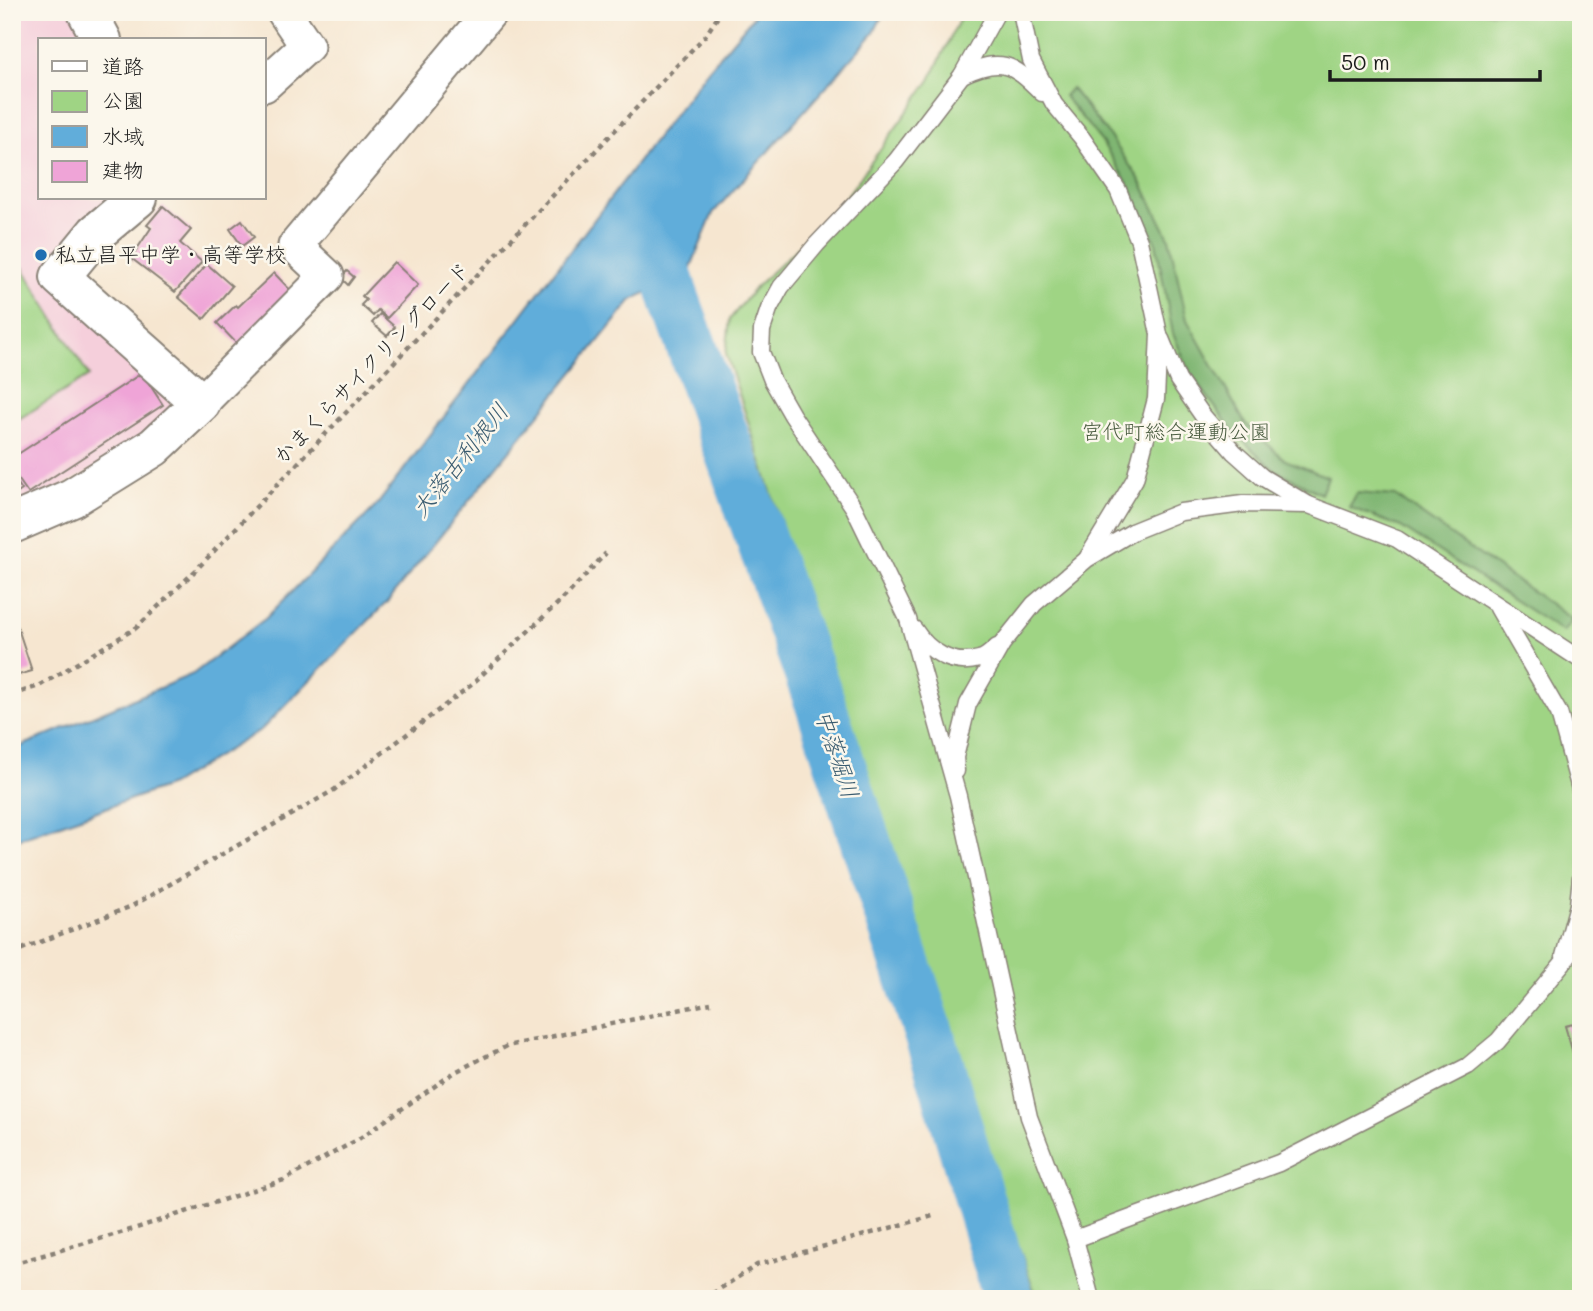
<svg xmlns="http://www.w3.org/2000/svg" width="1593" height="1311" viewBox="0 0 1593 1311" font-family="Mali,'Klee One',sans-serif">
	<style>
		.built { fill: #f5cfdb }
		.green { fill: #9fd484; stroke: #5e7850; stroke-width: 2 }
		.forest { fill: #7fb672; stroke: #4e6947; stroke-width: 2 }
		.water { fill: #61adda; stroke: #3e647b; stroke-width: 2 }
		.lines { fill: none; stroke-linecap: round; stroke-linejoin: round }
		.river { stroke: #61adda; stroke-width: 51 }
		.building { fill: #efa4d7 }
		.service-casing { stroke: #898176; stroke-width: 19 }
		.minor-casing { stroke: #898176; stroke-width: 37 }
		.tertiary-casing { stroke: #898176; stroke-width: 42 }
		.path { stroke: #898176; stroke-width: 4.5; stroke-dasharray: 5 5; stroke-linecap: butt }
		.service { stroke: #fff; stroke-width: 16 }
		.minor { stroke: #fff; stroke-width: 33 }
		.tertiary { stroke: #fff; stroke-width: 38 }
		.poi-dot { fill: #1f6fb2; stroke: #fbf7ec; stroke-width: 2.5 }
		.labels { text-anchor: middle; stroke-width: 5; stroke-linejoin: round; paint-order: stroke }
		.poi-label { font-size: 21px; fill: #1c1c1c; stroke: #fbf7ec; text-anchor: start }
		.street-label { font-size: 21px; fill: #1c1c1c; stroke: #fbf7ec }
		.park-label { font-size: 21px; fill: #4a5c40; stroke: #fbf7ec }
		.water-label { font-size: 23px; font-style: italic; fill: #3b5d71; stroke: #fbf7ec }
	</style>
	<rect width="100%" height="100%" fill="#fbf7ec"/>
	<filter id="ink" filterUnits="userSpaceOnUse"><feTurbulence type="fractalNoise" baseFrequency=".0143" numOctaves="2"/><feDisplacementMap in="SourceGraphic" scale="14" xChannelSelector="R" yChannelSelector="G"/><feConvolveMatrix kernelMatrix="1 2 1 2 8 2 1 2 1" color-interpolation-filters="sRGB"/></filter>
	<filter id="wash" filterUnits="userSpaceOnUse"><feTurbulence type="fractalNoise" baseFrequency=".00686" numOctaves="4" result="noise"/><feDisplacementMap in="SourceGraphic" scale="28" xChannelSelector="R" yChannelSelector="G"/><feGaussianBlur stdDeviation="1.57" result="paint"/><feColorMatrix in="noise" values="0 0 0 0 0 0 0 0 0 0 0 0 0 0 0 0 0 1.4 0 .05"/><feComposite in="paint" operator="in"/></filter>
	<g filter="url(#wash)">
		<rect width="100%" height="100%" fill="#f6e6d0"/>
		<path class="built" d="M12,12H80L96,40H40V198H128L50,280L185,401L146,440L12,513Z"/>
		<g class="green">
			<path d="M963,12H1581V1299H1037L990,1163L726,354L730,319L755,288L836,211L930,80Z"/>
			<path d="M12,250L89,376L12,423Z"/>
		</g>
		<g class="forest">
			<path d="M1071,88L1108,134L1140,180L1169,238L1187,320L1245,423L1285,460L1328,477L1321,494L1273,469L1233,431L1190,373L1173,334L1156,243L1130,187L1102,142L1064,96Z"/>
			<path d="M1357,493L1395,496L1573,620L1563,632L1401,527L1349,507Z"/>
		</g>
		<path class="water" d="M757,12H884L874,33L713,213L691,267L631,301L387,602L262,729L171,785L12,841V750L193,674L266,618L376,506L708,70Z"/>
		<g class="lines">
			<path class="river" d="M648,214L673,295L819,700L937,1059L1009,1299"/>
		</g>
		<g id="blocks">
			<g class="building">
				<path d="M163,206L191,230L180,243L202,262L175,292L131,258L151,228L147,225Z"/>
				<path d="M242,220L254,237L242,246L230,229Z"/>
				<path d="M394,262L418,285L387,318L378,310L373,316L361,305L366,300L362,296Z"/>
				<path d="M207,264L232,286L204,319L178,297Z"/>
				<path d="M347,271L354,277L348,285L341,278Z"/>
				<path d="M274,273L295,295L240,347L217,323L236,305L238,307Z"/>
				<path d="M380,314L395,327L387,336L372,323Z"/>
				<path d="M142,373L163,405L28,493L12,470V458Z"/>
				<path d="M12,475L22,490L12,497Z"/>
				<path d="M12,610L32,671L12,677Z"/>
				<path d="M1581,1022V1077H1580L1565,1026Z"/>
			</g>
		</g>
	</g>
	<g filter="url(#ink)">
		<use href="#blocks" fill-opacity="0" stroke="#898176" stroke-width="2"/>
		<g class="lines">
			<defs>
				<g id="service">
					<path d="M997,12L962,75L896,161L817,244L781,287L769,309L762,330L761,352L772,380L792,415L854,508L908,619L958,796L1029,1117L1075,1239L1091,1299"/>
					<path d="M1021,12L1031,60L1054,104L1082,138L1118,190L1139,241L1159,334L1156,399L1135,479L1088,557"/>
					<path d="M962,75C1001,57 1012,63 1042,93"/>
					<path d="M1161,339L1178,380L1203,416L1234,452L1262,477L1307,504"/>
					<path d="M1498,608L1559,713L1580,789L1581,799"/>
					<path d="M914,629C928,651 952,667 979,659C986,658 992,651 997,647"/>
					<path d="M956,771L955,757L968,704L1002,644L1034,604L1087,559L1134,531L1181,512L1243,504L1309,505L1397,539L1581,660"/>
					<path d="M1564,956L1578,905L1581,877"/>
					<path d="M1075,1239L1279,1163L1468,1066L1498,1041L1581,941"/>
				</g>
				<g id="minor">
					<path d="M264,85L307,46L284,12"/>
					<path d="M201,403L327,276L295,246L490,12"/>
				</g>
				<g id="tertiary">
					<path d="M87,12L102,40"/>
					<path d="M12,524L72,498L154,447L201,403L60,277L96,233L138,198"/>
				</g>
			</defs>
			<use href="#service" class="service-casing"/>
			<use href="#minor" class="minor-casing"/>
			<use href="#tertiary" class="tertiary-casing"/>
			<g class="path">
				<path d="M12,695L39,686L136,628L195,571L705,36L721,12"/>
				<path d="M12,953L132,906L334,790L470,686L570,592L606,553"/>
				<path d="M12,1264L124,1232L284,1180L357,1140L455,1072L507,1046L711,1003"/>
				<path d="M704,1299L757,1265L933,1216"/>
			</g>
			<use href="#service" class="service"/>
			<use href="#minor" class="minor"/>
			<use href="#tertiary" class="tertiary"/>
		</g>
	</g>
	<circle class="poi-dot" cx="41" cy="255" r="7"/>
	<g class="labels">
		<g class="poi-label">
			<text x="55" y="262">私立昌平中学・高等学校</text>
		</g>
		<g class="street-label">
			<text transform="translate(372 363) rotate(-46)" y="7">かまくらサイクリングロード</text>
		</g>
		<g class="park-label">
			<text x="1176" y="439">宮代町総合運動公園</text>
		</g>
		<g class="water-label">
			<text transform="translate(460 460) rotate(-51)" y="8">大落古利根川</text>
			<text transform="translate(837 754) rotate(72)" y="8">中落堀川</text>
		</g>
	</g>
	<rect width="1593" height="1311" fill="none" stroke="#fbf7ec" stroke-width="42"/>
	<rect x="38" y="38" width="228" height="161" fill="#fbf7ec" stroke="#a29f99" stroke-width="2"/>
	<rect x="52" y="61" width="35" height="10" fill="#ffffff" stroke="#a29f99" stroke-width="2"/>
	<text x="102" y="74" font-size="21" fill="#1c1c1c">道路</text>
	<rect x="52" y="91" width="35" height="21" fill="#9fd484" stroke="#a29f99" stroke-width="2"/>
	<text x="102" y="108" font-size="21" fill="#1c1c1c">公園</text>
	<rect x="52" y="126" width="35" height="21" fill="#61adda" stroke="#a29f99" stroke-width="2"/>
	<text x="102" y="144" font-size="21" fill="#1c1c1c">水域</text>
	<rect x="52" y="161" width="35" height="21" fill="#efa4d7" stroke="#a29f99" stroke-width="2"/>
	<text x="102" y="178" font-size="21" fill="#1c1c1c">建物</text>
	<path d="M1330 70v10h210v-10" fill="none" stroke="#1c1c1c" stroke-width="3.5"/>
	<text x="1341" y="70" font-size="21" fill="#1c1c1c" stroke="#fbf7ec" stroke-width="5" paint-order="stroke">50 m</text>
</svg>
